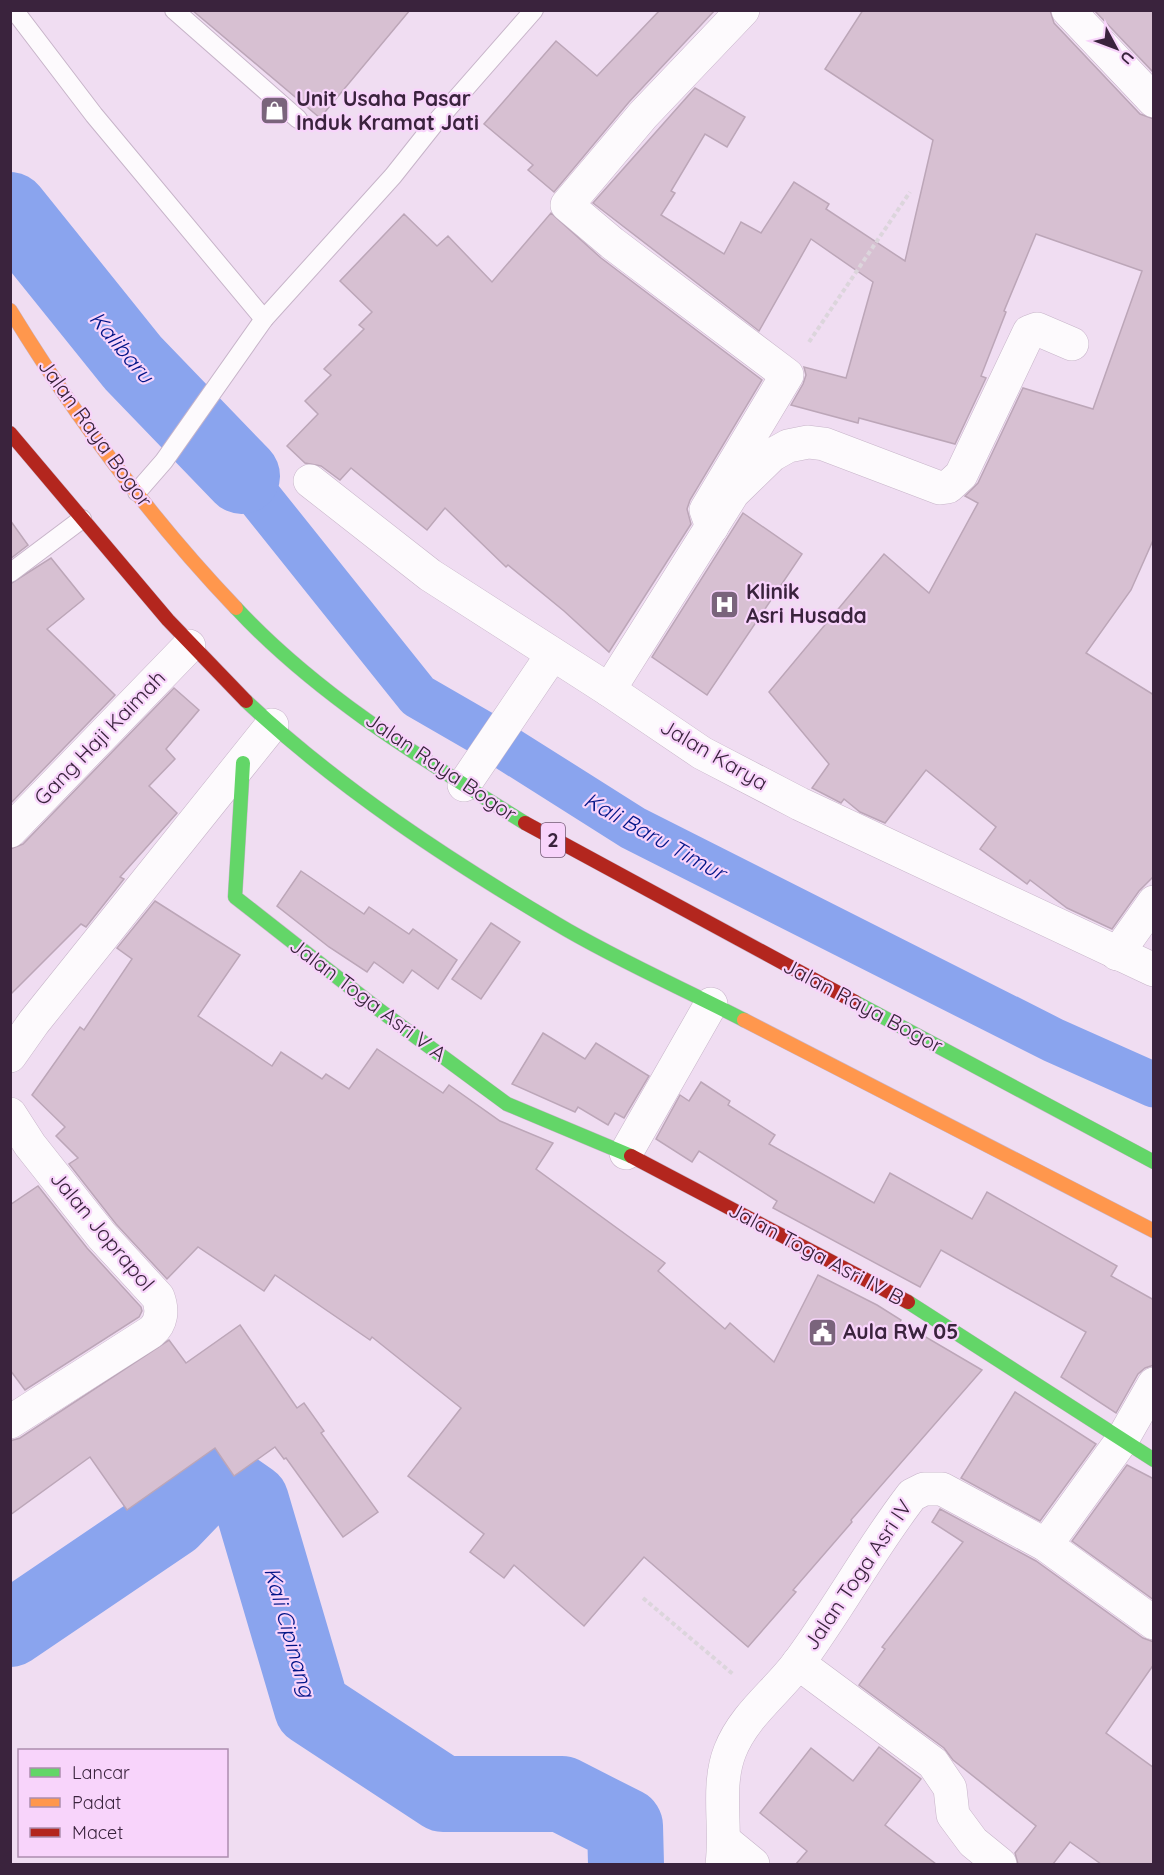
<svg xmlns="http://www.w3.org/2000/svg" width="1164" height="1875" viewBox="0 0 1164 1875" font-family="Quicksand,sans-serif">
	<style>
		.lines { fill: none; stroke-linecap: round; stroke-linejoin: round }
		.canal { stroke: #8aa4ee; stroke-width: 45 }
		.river { stroke: #8aa4ee; stroke-width: 76 }
		.building { fill: #d7c0d2; stroke: #bca6b8; stroke-width: 1.5 }
		.lane-casing { stroke: #c7b4c9; stroke-width: 20 }
		.street-casing { stroke: #c7b4c9; stroke-width: 34 }
		.fast-casing { stroke: #c7b4c9; stroke-width: 15 }
		.slow-casing { stroke: #c7b4c9; stroke-width: 15 }
		.jam-casing { stroke: #c7b4c9; stroke-width: 15 }
		.path { stroke: #dcd5dc; stroke-width: 4; stroke-dasharray: 4.5 3; stroke-linecap: butt }
		.lane { stroke: #fdfafd; stroke-width: 18 }
		.street { stroke: #fdfafd; stroke-width: 33 }
		.fast { stroke: #63d668; stroke-width: 14 }
		.slow { stroke: #ff974d; stroke-width: 14 }
		.jam { stroke: #b3261e; stroke-width: 14 }
		.labels { text-anchor: middle; stroke-width: 4.5; stroke-linejoin: round; paint-order: stroke }
		.shield { fill: #f8d4fb; stroke: #735876; stroke-width: 1.5 }
		.shield-label { font-size: 20px; font-weight: bold; fill: #3a233d }
		.poi-label { font-size: 21px; font-weight: bold; fill: #3a233d; stroke: #f8d4fb; text-anchor: start }
		.street-label { font-size: 21px; fill: #3a233d; stroke: #f8d4fb }
		.water-label { font-size: 22px; font-style: italic; fill: #001487; stroke: #f8d4fb }
	</style>
	<rect width="100%" height="100%" fill="#f0ddf2"/>
	<g class="lines">
		<path class="canal" d="M242,476L418,696L489,737L633,828L1053,1040L1154,1085"/>
		<g class="river">
			<path d="M10,210L133,363L242,476"/>
			<path d="M10,1629L171,1520L198,1492L225,1483L251,1501L312,1708L443,1794H562L625,1826L626,1864"/>
		</g>
	</g>
	<g class="building">
		<path d="M192,10H410L320,118Z"/>
		<path d="M660,10H715L629,102L554,192L528,170L533,165L484,124L556,41L597,76Z"/>
		<path d="M863,10H1050L1054,23L1140,114L1154,119V538L1131,590L1086,653L1154,695V876L1139,891L1112,929L1067,908L1030,880L1027,884L980,849L996,827L926,770L885,823L860,812L844,799L841,803L812,788L829,764L769,692L884,554L929,593L978,503L965,496L978,483L1023,388L1093,409L1142,271L1036,234L1004,311L1006,312L981,376L986,378L955,444L859,418L858,423L791,405L803,384L806,375L804,367L846,378L873,282L811,239L759,331L593,203L695,88L745,117L727,147L705,134L671,191L675,193L661,215L724,254L741,222L761,233L794,182L829,204L826,209L905,261L933,140L825,69Z"/>
		<path d="M1094,10H1154V73Z"/>
		<path d="M551,213L601,258L762,380L690,500L687,509L691,524L609,652L564,611L508,565L506,567L445,508L427,530L351,468L340,480L321,466L305,463L287,446L318,414L305,401L331,375L324,369L364,329L359,325L372,312L340,281L404,214L437,246L448,236L492,282Z"/>
		<path d="M743,513L802,554L707,695L652,657Z"/>
		<path d="M10,520L28,545L10,559Z"/>
		<path d="M51,558L84,599L47,629L115,695L10,804V584Z"/>
		<path d="M174,688L199,710L166,749L175,759L149,786L177,813L120,877L124,879L86,927L81,924L10,995V849L23,844Z"/>
		<path d="M301,871L364,914L369,907L409,934L413,929L457,960L438,989L412,970L403,983L374,962L367,972L329,947L277,906Z"/>
		<path d="M155,901L240,955L198,1016L272,1066L281,1052L322,1079L326,1074L349,1089L377,1049L443,1093L449,1085L500,1121L553,1143L536,1169L665,1263L658,1271L725,1329L730,1323L774,1362L818,1275L877,1305L901,1320L900,1322L982,1370L851,1520L852,1522L793,1590L796,1592L748,1647L644,1557L584,1626L514,1565L504,1578L470,1552L484,1534L408,1476L461,1408L372,1337L370,1340L275,1275L264,1291L198,1247L167,1279L116,1224L69,1164L78,1158L56,1136L65,1127L32,1095L80,1027L84,1030L132,959L117,948Z"/>
		<path d="M491,923L520,942L481,999L452,979Z"/>
		<path d="M543,1033L585,1059L596,1043L649,1076L624,1118L615,1113L608,1125L578,1107L575,1112L512,1084Z"/>
		<path d="M701,1082L730,1101L728,1105L775,1135L769,1144L874,1203L890,1173L972,1219L987,1192L1117,1266L1111,1276L1154,1300V1365L1145,1368L1138,1374L1116,1413L1061,1377L1086,1332L941,1250L920,1287L773,1208L777,1201L699,1151L692,1162L656,1139L680,1095L689,1101Z"/>
		<path d="M38,1186L87,1248L141,1307L142,1311L139,1317L25,1390L10,1370V1205Z"/>
		<path d="M240,1325L297,1408L304,1403L324,1431L321,1433L378,1512L343,1537L286,1458L284,1459L275,1447L234,1476L215,1448L127,1510L90,1457L10,1515V1441L20,1438L169,1340L186,1363Z"/>
		<path d="M1015,1392L1096,1444L1040,1521L961,1478Z"/>
		<path d="M1127,1465L1154,1479V1600L1072,1541Z"/>
		<path d="M940,1509L1036,1561L1143,1638L1154,1642V1664L1106,1733L1154,1768V1864H1101L1070,1842L1053,1864H1018L1015,1853L1036,1826L953,1760L944,1748L859,1685L885,1649L882,1647L963,1542L932,1522Z"/>
		<path d="M879,1747L921,1779L885,1825L936,1864H796L807,1851L760,1813L811,1748L853,1781Z"/>
	</g>
	<g class="lines">
		<defs>
			<g id="lane">
				<path d="M14,10L94,115L264,319"/>
				<path d="M174,10L298,119"/>
				<path d="M137,492L164,461L264,319L393,176L435,123L534,10"/>
				<path d="M10,573L82,519"/>
			</g>
			<g id="street">
				<path d="M1068,10L1154,101"/>
				<path d="M310,481L430,575L609,690L702,753L800,804L1154,970"/>
				<path d="M712,527L706,510L787,375L612,243L567,205L643,115L743,10"/>
				<path d="M609,690L733,493L772,455L788,446L808,442L824,444L940,488L948,487L961,475L1029,332L1037,329L1072,344"/>
				<path d="M464,785L552,655"/>
				<path d="M10,831L189,646"/>
				<path d="M1117,954L1154,902"/>
				<path d="M10,1056L34,1022L272,725"/>
				<path d="M10,1114L30,1145L102,1236L158,1297C163,1310 162,1323 151,1332L10,1422"/>
				<path d="M626,1153L711,1004"/>
				<path d="M1046,1545L1122,1440L1154,1384"/>
				<path d="M798,1663L933,1763L950,1788L953,1815L973,1842L1000,1864"/>
				<path d="M725,1841L753,1864"/>
				<path d="M722,1864C727,1828 716,1786 730,1751C744,1715 777,1692 799,1662C839,1608 871,1548 912,1495L924,1489H942L1046,1545L1154,1623"/>
			</g>
			<g id="fast">
				<path d="M236,608C318,696 424,760 525,823"/>
				<path d="M246,701C339,788 447,859 557,924C617,960 682,988 744,1020"/>
				<path d="M243,763L235,897L374,1006L507,1104L631,1156"/>
				<path d="M855,1002L1154,1162"/>
				<path d="M908,1302L1154,1460"/>
			</g>
			<g id="slow">
				<path d="M10,310C75,416 150,518 236,608"/>
				<path d="M744,1020L1154,1231"/>
			</g>
			<g id="jam">
				<path d="M10,433L168,620L246,701"/>
				<path d="M525,823L855,1002"/>
				<path d="M631,1156L908,1302"/>
			</g>
		</defs>
		<use href="#lane" class="lane-casing"/>
		<use href="#street" class="street-casing"/>
		<use href="#fast" class="fast-casing"/>
		<use href="#slow" class="slow-casing"/>
		<use href="#jam" class="jam-casing"/>
		<g class="path">
			<path d="M809,342L910,192"/>
			<path d="M643,1598L734,1675"/>
		</g>
		<use href="#lane" class="lane"/>
		<use href="#street" class="street"/>
		<use href="#fast" class="fast"/>
		<use href="#slow" class="slow"/>
		<use href="#jam" class="jam"/>
	</g>
	<defs>
		<symbol id="shop-square" viewBox="-11 -11 22 22"><rect x="-9" y="-9" width="18" height="18" rx="4" fill="#7a647c" stroke="#f8d4fb"/><path d="M-5-2.5h2.3a2.7 3.5 0 0 1 5.4 0H5L5.5 6h-11ZM-1.5-2.5h3a1.5 2.3 0 0 0-3 0Z" fill="#fff"/></symbol>
		<symbol id="hospital-square" viewBox="-11 -11 22 22"><rect x="-9" y="-9" width="18" height="18" rx="4" fill="#7a647c" stroke="#f8d4fb"/><path d="M-5-5h3v3.5h4V-5h3V5h-3V1.5h-4V5h-3Z" fill="#fff"/></symbol>
		<symbol id="civic-square" viewBox="-11 -11 22 22"><rect x="-9" y="-9" width="18" height="18" rx="4" fill="#7a647c" stroke="#f8d4fb"/><path d="M-.6-6.5H3V-4.5H.6V-3L4-1V1h2V6H-6V1h2V-1L-.6-3ZM-1.2 2.5V6h2.4V2.5Z" fill="#fff"/></symbol>
	</defs>
	<g fill-rule="evenodd">
		<use href="#shop-square" x="258" y="94" width="33" height="33"/>
		<use href="#hospital-square" x="708" y="588" width="33" height="33"/>
		<use href="#civic-square" x="806" y="1316" width="33" height="33"/>
	</g>
	<g class="labels">
		<rect class="shield" x="541" y="823" width="24" height="34" rx="4.5"/>
		<g class="shield-label">
			<text x="553" y="847">2</text>
		</g>
		<g class="poi-label">
			<text x="296" y="106">Unit Usaha Pasar<tspan x="296" dy="24">Induk Kramat Jati</tspan></text>
			<text x="746" y="599">Klinik<tspan x="746" dy="24">Asri Husada</tspan></text>
			<text x="843" y="1339">Aula RW 05</text>
		</g>
		<g class="street-label">
			<text transform="translate(95 433) rotate(54)" y="7">Jalan Raya Bogor</text>
			<text transform="translate(100 738) rotate(-46)" y="7">Gang Haji Kaimah</text>
			<text transform="translate(714 755) rotate(30)" y="7">Jalan Karya</text>
			<text transform="translate(441 767) rotate(34)" y="7">Jalan Raya Bogor</text>
			<text transform="translate(368 1000) rotate(37)" y="7">Jalan Toga Asri V A</text>
			<text transform="translate(863 1006) rotate(28)" y="7">Jalan Raya Bogor</text>
			<text transform="translate(102 1231) rotate(50)" y="7">Jalan Joprapol</text>
			<text transform="translate(816 1254) rotate(28)" y="7">Jalan Toga Asri IV B</text>
			<text transform="translate(858 1575) rotate(-56)" y="7">Jalan Toga Asri IV</text>
		</g>
		<g class="water-label">
			<text transform="translate(122 347) rotate(50)" y="8">Kalibaru</text>
			<text transform="translate(655 836) rotate(29)" y="8">Kali Baru Timur</text>
			<text transform="translate(290 1632) rotate(74)" y="8">Kali Cipinang</text>
		</g>
	</g>
	<rect width="1164" height="1875" fill="none" stroke="#3a233d" stroke-width="24"/>
	<rect x="18" y="1749" width="210" height="108" fill="#f8d4fb" stroke="#ac8daf" stroke-width="1.5"/>
	<rect x="30" y="1768" width="30" height="9" fill="#63d668" stroke="#ac8daf" stroke-width="1.5"/>
	<text x="72" y="1779" font-size="18" fill="#3a233d">Lancar</text>
	<rect x="30" y="1798" width="30" height="9" fill="#ff974d" stroke="#ac8daf" stroke-width="1.5"/>
	<text x="72" y="1809" font-size="18" fill="#3a233d">Padat</text>
	<rect x="30" y="1828" width="30" height="9" fill="#b3261e" stroke="#ac8daf" stroke-width="1.5"/>
	<text x="72" y="1839" font-size="18" fill="#3a233d">Macet</text>
	<g transform="translate(1116 48) rotate(131)" stroke="#f8d4fb" stroke-width="4.5" paint-order="stroke">
	<path d="M0-4.5L10 22L0 15L-10 22Z" fill="#3a233d"/>
	<text y="-9" font-size="16" font-weight="bold" text-anchor="middle" fill="#3a233d">U</text>
	</g>
</svg>
